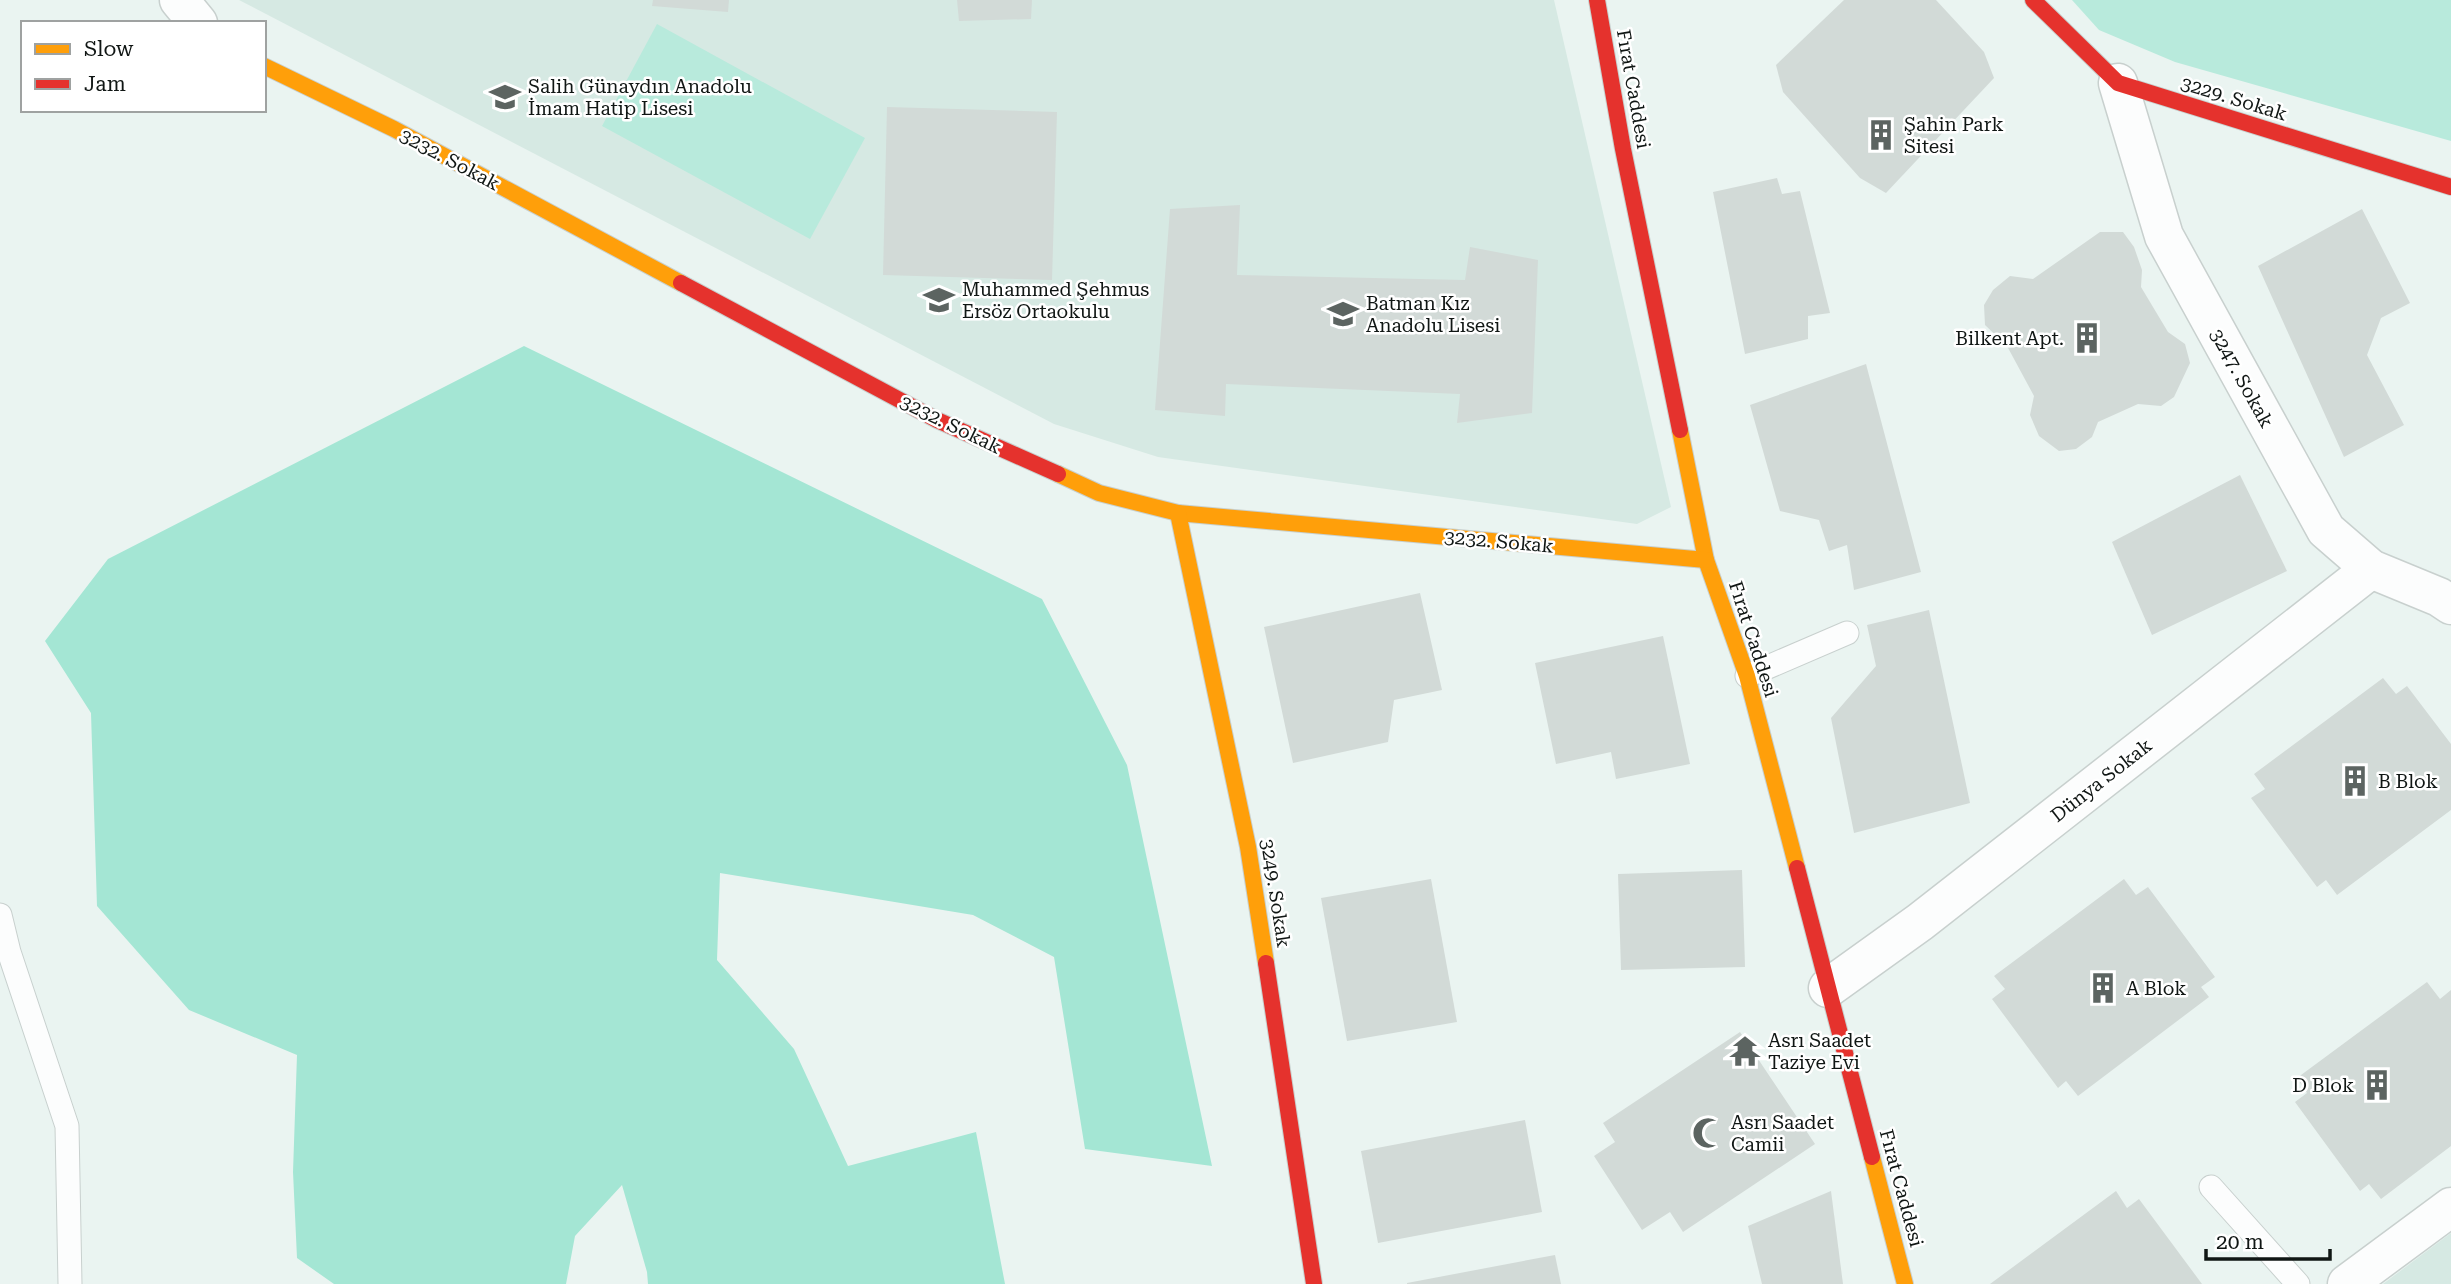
<svg xmlns="http://www.w3.org/2000/svg" width="2451" height="1284" viewBox="0 0 2451 1284" font-family="'Roboto Serif',serif">
	<style>
		.built { fill: #d6e9e3 }
		.green { fill: #b8eadc }
		.forest { fill: #a4e6d4 }
		.building { fill: #d2dad7 }
		.lines { fill: none; stroke-linecap: round; stroke-linejoin: round }
		.lane-casing { stroke: #c8d0ce; stroke-width: 25 }
		.street-casing { stroke: #c8d0ce; stroke-width: 41 }
		.slow-casing { stroke: #c8d0ce; stroke-width: 18 }
		.jam-casing { stroke: #c8d0ce; stroke-width: 18 }
		.lane { stroke: #fcfdfd; stroke-width: 23 }
		.street { stroke: #fcfdfd; stroke-width: 38 }
		.slow { stroke: #ff9f0a; stroke-width: 16 }
		.jam { stroke: #e5322d; stroke-width: 16 }
		.labels { text-anchor: middle; stroke-width: 5; stroke-linejoin: round; paint-order: stroke }
		.poi-label { font-size: 19px; fill: #101614; stroke: #fff; text-anchor: start }
		.street-label { font-size: 19px; fill: #101614; stroke: #fff }
	</style>
	<rect width="100%" height="100%" fill="#eaf4f1"/>
	<g class="built">
		<path d="M239,0H1554L1671,507L1637,524L1158,457L1054,424Z"/>
		<path d="M2451,1233V1284H2383Z"/>
	</g>
	<g class="green">
		<path d="M2072,0H2451V141L2175,62L2099,30Z"/>
		<path d="M657,24L865,138L810,239L602,126Z"/>
	</g>
	<path class="forest" d="M524,346L1042,599L1127,765L1212,1166L1085,1149L1054,957L973,915L720,873L717,960L794,1049L848,1166L976,1132L1005,1284H648L647,1272L622,1185L575,1236L566,1284H334L297,1258L293,1172L297,1055L189,1010L97,906L91,713L45,641L108,559Z"/>
	<g class="building">
		<path d="M653,0H729L728,12L652,6Z"/>
		<path d="M957,0H1032L1031,19L959,21Z"/>
		<path d="M1844,0H1936L1984,52L1994,78L1886,193L1860,178L1783,92L1776,65Z"/>
		<path d="M887,107L1057,112L1052,280L883,275Z"/>
		<path d="M1777,178L1782,194L1800,191L1830,313L1808,316V339L1745,354L1713,192Z"/>
		<path d="M1240,205L1237,275L1465,280L1470,247L1538,260L1532,413L1457,423L1460,394L1226,384L1225,416L1155,410L1170,209Z"/>
		<path d="M2362,209L2410,303L2381,318L2367,355L2404,425L2344,457L2258,266Z"/>
		<path d="M2100,232H2123L2134,247L2142,270L2141,287L2168,332L2185,344L2190,363L2174,397L2161,406L2138,404L2098,422L2092,437L2076,449L2059,451L2039,436L2030,415L2034,396L2007,346L1985,325L1984,305L1993,290L2010,276L2033,279Z"/>
		<path d="M1866,364L1921,572L1854,590L1847,545L1829,551L1819,520L1780,511L1750,405Z"/>
		<path d="M2240,475L2287,571L2152,635L2112,542Z"/>
		<path d="M1420,593L1442,690L1394,700L1388,742L1293,763L1264,627Z"/>
		<path d="M1929,610L1970,803L1854,833L1831,718L1876,666L1867,625Z"/>
		<path d="M1663,636L1690,764L1616,779L1611,752L1556,764L1535,663Z"/>
		<path d="M2383,678L2396,694L2407,686L2451,744V810L2337,895L2326,880L2317,887L2251,798L2265,789L2254,774Z"/>
		<path d="M1742,870L1745,967L1621,970L1618,874Z"/>
		<path d="M1431,879L1457,1022L1347,1041L1321,898Z"/>
		<path d="M2124,879L2136,895L2148,887L2215,977L2201,987L2209,997L2078,1096L2066,1081L2058,1088L1992,999L2005,989L1994,976Z"/>
		<path d="M2427,982L2440,999L2451,990V1146L2381,1199L2369,1184L2360,1191L2295,1102L2307,1093L2297,1078Z"/>
		<path d="M1740,1032L1815,1144L1683,1232L1670,1212L1642,1230L1594,1156L1615,1142L1603,1123Z"/>
		<path d="M1525,1120L1542,1212L1378,1243L1361,1151Z"/>
		<path d="M1831,1191L1843,1284H1762L1748,1226Z"/>
		<path d="M2116,1191L2127,1208L2139,1199L2202,1284H1990Z"/>
		<path d="M1555,1255L1561,1284H1407V1283Z"/>
	</g>
	<g class="lines">
		<defs>
			<g id="lane">
				<path d="M1747,676L1847,633"/>
				<path d="M0,915L9,952L67,1126L70,1284"/>
				<path d="M2211,1187L2298,1284"/>
			</g>
			<g id="street">
				<path d="M179,0L198,23"/>
				<path d="M2118,83L2164,236L2326,530L2371,569L2439,597L2451,605"/>
				<path d="M1828,988L1920,922L2371,569"/>
				<path d="M2347,1284L2451,1207"/>
			</g>
			<g id="slow">
				<path d="M264,66L394,129L681,283"/>
				<path d="M1680,430L1706,560L1747,676L1797,868"/>
				<path d="M1058,474L1099,493L1178,513L1706,560"/>
				<path d="M1178,513L1248,847L1266,963"/>
				<path d="M1872,1157L1905,1284"/>
			</g>
			<g id="jam">
				<path d="M1597,0L1623,149L1680,430"/>
				<path d="M2033,0L2118,83L2451,187"/>
				<path d="M681,283L937,420L1058,474"/>
				<path d="M1797,868L1872,1157"/>
				<path d="M1266,963L1314,1284"/>
			</g>
		</defs>
		<use href="#lane" class="lane-casing"/>
		<use href="#street" class="street-casing"/>
		<use href="#slow" class="slow-casing"/>
		<use href="#jam" class="jam-casing"/>
		<use href="#lane" class="lane"/>
		<use href="#street" class="street"/>
		<use href="#slow" class="slow"/>
		<use href="#jam" class="jam"/>
	</g>
	<defs>
		<symbol id="school-bare" viewBox="-9 -9 18 18"><path d="M0-5L7-2L0 1L-7-2ZM-4 1L0 2.5L4 1V4Q0 6-4 4Z" fill="#5c6461" stroke="#fff" stroke-width="2.5" paint-order="stroke"/></symbol>
		<symbol id="building-bare" viewBox="-9 -9 18 18"><path d="M-4-6H4V6H1V3H-1V6H-4ZM-2.5-4.3h1.7v1.8h-1.7ZM.8-4.3h1.7v1.8H.8ZM-2.5-1h1.7V.8h-1.7ZM.8-1h1.7V.8H.8Z" fill="#5c6461" stroke="#fff" stroke-width="2.5" paint-order="stroke"/></symbol>
		<symbol id="temple-bare" viewBox="-9 -9 18 18"><path d="M0-6L5-2H3V0L6.5 2.5H4V6H1.5V3h-3V6H-4V2.5H-6.5L-3 0V-2H-5Z" fill="#5c6461" stroke="#fff" stroke-width="2.5" paint-order="stroke"/></symbol>
		<symbol id="mosque-bare" viewBox="-9 -9 18 18"><path d="M3.5-4.9A6 6 0 1 0 3.5 4.9A5 5 0 1 1 3.5-4.9Z" fill="#5c6461" stroke="#fff" stroke-width="2.5" paint-order="stroke"/></symbol>
	</defs>
	<g fill-rule="evenodd">
		<use href="#school-bare" x="483" y="75" width="44" height="44"/>
		<use href="#building-bare" x="1859" y="113" width="44" height="44"/>
		<use href="#school-bare" x="917" y="278" width="44" height="44"/>
		<use href="#school-bare" x="1321" y="292" width="44" height="44"/>
		<use href="#building-bare" x="2065" y="316" width="44" height="44"/>
		<use href="#building-bare" x="2333" y="759" width="44" height="44"/>
		<use href="#building-bare" x="2081" y="966" width="44" height="44"/>
		<use href="#temple-bare" x="1723" y="1029" width="44" height="44"/>
		<use href="#building-bare" x="2355" y="1063" width="44" height="44"/>
		<use href="#mosque-bare" x="1686" y="1111" width="44" height="44"/>
	</g>
	<g class="labels">
		<g class="poi-label">
			<text x="528" y="93">Salih Günaydın Anadolu<tspan x="528" dy="22">İmam Hatip Lisesi</tspan></text>
			<text x="1904" y="131">Şahin Park<tspan x="1904" dy="22">Sitesi</tspan></text>
			<text x="962" y="296">Muhammed Şehmus<tspan x="962" dy="22">Ersöz Ortaokulu</tspan></text>
			<text x="1366" y="310">Batman Kız<tspan x="1366" dy="22">Anadolu Lisesi</tspan></text>
			<text x="2064" y="345" text-anchor="end">Bilkent Apt.</text>
			<text x="2378" y="788">B Blok</text>
			<text x="2126" y="995">A Blok</text>
			<text x="1768" y="1047">Asrı Saadet<tspan x="1768" dy="22">Taziye Evi</tspan></text>
			<text x="2354" y="1092" text-anchor="end">D Blok</text>
			<text x="1731" y="1129">Asrı Saadet<tspan x="1731" dy="22">Camii</tspan></text>
		</g>
		<g class="street-label">
			<text transform="translate(1634 89) rotate(80)" y="7">Fırat Caddesi</text>
			<text transform="translate(2234 98) rotate(17)" y="7">3229. Sokak</text>
			<text transform="translate(450 159) rotate(28)" y="7">3232. Sokak</text>
			<text transform="translate(2242 378) rotate(61)" y="7">3247. Sokak</text>
			<text transform="translate(951 424) rotate(26)" y="7">3232. Sokak</text>
			<text transform="translate(1499 541) rotate(5)" y="7">3232. Sokak</text>
			<text transform="translate(1754 639) rotate(72)" y="7">Fırat Caddesi</text>
			<text transform="translate(2101 780) rotate(-38)" y="7">Dünya Sokak</text>
			<text transform="translate(1276 893) rotate(81)" y="7">3249. Sokak</text>
			<text transform="translate(1902 1188) rotate(75)" y="7">Fırat Caddesi</text>
		</g>
	</g>
	<rect x="21" y="21" width="245" height="91" fill="#ffffff" stroke="#9fa2a1" stroke-width="2"/>
	<rect x="35" y="44" width="35" height="10" fill="#ff9f0a" stroke="#9fa2a1" stroke-width="2"/>
	<text x="84" y="56" font-size="21" fill="#101614">Slow</text>
	<rect x="35" y="79" width="35" height="10" fill="#e5322d" stroke="#9fa2a1" stroke-width="2"/>
	<text x="84" y="91" font-size="21" fill="#101614">Jam</text>
	<path d="M2206 1249v10h124v-10" fill="none" stroke="#101614" stroke-width="3.5"/>
	<text x="2216" y="1249" font-size="21" fill="#101614" stroke="#ffffff" stroke-width="5" paint-order="stroke">20 m</text>
</svg>
